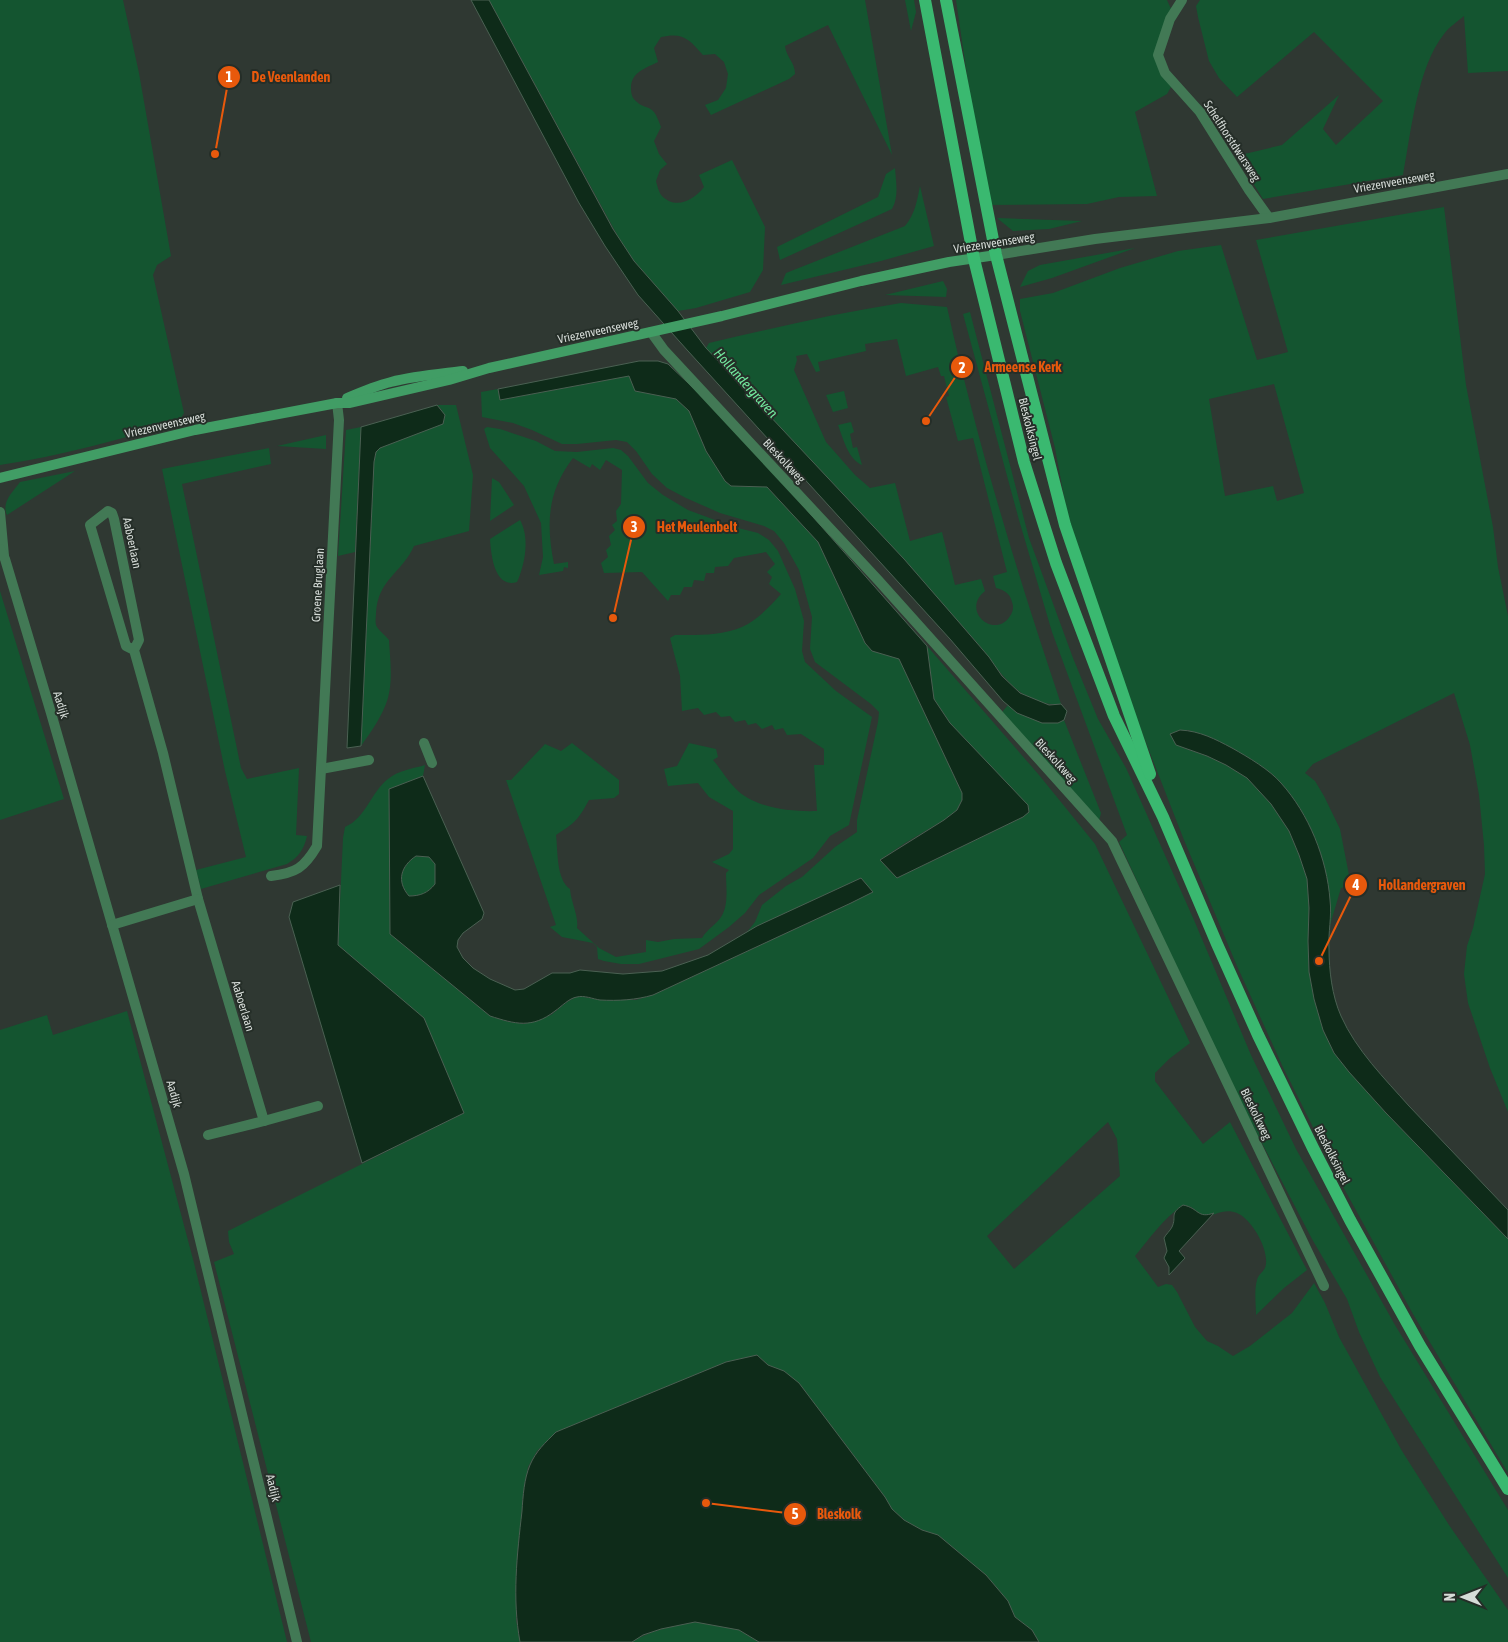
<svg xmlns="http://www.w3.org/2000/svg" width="1508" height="1642" viewBox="0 0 1508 1642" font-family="'Asap Condensed',sans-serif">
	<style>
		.green { fill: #145530; fill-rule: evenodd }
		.water { fill: #0e2b19; stroke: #4a6052; fill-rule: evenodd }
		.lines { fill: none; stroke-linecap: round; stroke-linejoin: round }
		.street { stroke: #427955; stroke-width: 10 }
		.secondary { stroke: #419d65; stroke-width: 10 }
		.primary { stroke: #3ab970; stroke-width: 12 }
		.labels { text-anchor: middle; stroke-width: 4; stroke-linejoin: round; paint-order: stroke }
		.street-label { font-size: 12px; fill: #d6dcd8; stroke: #252e28 }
		.water-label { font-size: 14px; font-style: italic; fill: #72e99e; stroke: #252e28 }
		.leader { fill: none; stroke: #e8590c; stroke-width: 2 }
		.callout-dot { fill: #e8590c; stroke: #252e28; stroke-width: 2 }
		.mark-label { font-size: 15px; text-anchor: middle; font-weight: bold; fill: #fff }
		.callout-label { font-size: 14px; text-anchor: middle; font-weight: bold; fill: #e8590c; stroke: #252e28; stroke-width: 4; stroke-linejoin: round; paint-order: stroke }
	</style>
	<rect width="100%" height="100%" fill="#2f3832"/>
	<g class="green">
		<path d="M0,0H123L139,73L171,256L157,265L153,275L184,413L178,423C119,439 61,456 0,465Z"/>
		<path d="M489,0H865L892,155L828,25L785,46C786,57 795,62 795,74L789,79L711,115L705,105L718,100L726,88L728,74L724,62L715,54L703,55C689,39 683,32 661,37L654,48L658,62C646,68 631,72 631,88C631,94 632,98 637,102C641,107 649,106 654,112C657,116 659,122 661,127L654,141L659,154L667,164L660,170L656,181C657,185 659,193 662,196C676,210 694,200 704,187L699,175L732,160L765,227L763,270L750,292L696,308L678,311L634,261L620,240Z"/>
		<path d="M905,0H914L916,12L911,31Z"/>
		<path d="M956,0H1167L1172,11L1157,52L1175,80L1167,94L1135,112L1157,196L1119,197L1087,204L986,205Z"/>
		<path d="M1200,0H1508V71L1468,73L1464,16C1457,22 1449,27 1444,34C1417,68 1411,133 1403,175L1263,199L1236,156L1282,145L1339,95L1323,129L1336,145L1383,101L1314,32L1237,97L1219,78L1209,61L1198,17L1196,6Z"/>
		<path d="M895,168C896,182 899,197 892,209L780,260L777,247L878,197L886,174Z"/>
		<path d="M920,186L934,246L881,261L781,285L786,273L905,226C915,214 917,201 920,186Z"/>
		<path d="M1444,207L1466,385L1493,527L1498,567L1508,616V1112L1490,1068L1468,1003L1464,974L1467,946L1473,928L1485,874L1484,845L1479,795L1470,745L1454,693L1313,764L1305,773L1315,781L1324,796L1340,829L1349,875L1347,887L1341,888L1330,925V901L1326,875L1318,847L1302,814L1189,730H1180L1170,735L1183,748L1207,756L1226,765L1247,778L1271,804L1289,831L1299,855L1307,879L1309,908L1308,941L1309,972L1314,999L1323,1030L1334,1053L1386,1113L1508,1239V1473L1413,1314L1341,1183L1282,1065L1237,966L1184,840L1134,712L1069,523L1055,448L1020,311V299L1053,293L1120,268L1178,251L1221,245L1257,360L1288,352L1256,240ZM1274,384L1304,493L1277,501L1273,486L1225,496L1209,399Z"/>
		<path d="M997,218L1082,221L1049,229L1013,231Z"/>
		<path d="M1135,248L1052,278L1020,287L1028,271L1040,265Z"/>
		<path d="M943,281L947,289L946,297L885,295Z"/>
		<path d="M901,303L947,307C977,442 1017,573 1061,704C1026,706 1008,683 989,658C982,648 973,638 964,628L706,348L709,343C773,328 837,313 901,303ZM897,339L906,376L938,367L941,376H944L949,396L946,397L958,441L973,438L1007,572L993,576L996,588C1004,590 1010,593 1012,602C1014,607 1013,612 1010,616C995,640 960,611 985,591L981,579L955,585L942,532L910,541L895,483L870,488L855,475L826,442L794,370L797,360L796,356L807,354L816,372L820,371L818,362L866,351L865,344Z"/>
		<path d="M970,312L1029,538L1073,658L1098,719L1126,768L1194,920L1251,1055L1296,1149L1395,1325L1508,1510V1578L1380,1377L1359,1332L1347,1299L1312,1239L1227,1076L1119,842L1127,835L1052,632L1019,520L963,314Z"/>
		<path d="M629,376L635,391L676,399L689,411L706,451L725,481L731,486L767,487L818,542L865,643L872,651L899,658L962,793V800L957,810L944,820L905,843L880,860L897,878L1023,817L950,723L934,699L927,646L1039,775L1095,844L1190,1043L1169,1059L1155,1073V1081L1203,1144L1230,1122L1307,1270L1284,1288L1256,1315C1256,1304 1254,1291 1257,1280C1258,1275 1263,1272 1265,1268C1271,1252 1252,1219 1237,1213C1223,1207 1212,1218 1203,1216C1198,1215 1195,1209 1191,1207C1189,1206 1186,1206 1183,1205C1164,1218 1149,1239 1135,1256L1158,1287L1166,1284L1172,1285L1177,1292L1195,1327L1207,1341L1218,1346L1233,1356L1250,1346L1292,1313L1314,1283L1325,1303L1339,1337L1402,1451L1449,1525L1508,1610V1642H1039L1032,1630L1015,1617L1008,1601L986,1575L938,1535L922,1530L904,1520L892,1509L885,1497L843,1441L784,1371L768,1365L757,1355L726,1362L556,1432L537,1451L528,1467L523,1495L516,1620L520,1642H311L214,1262L234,1254L229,1242L228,1231L464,1113L370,974L338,945L343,838L345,827C366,818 371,792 388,779C399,770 412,769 425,765L423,776L389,789L390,934L490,1016L509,1022L524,1024L551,1015L567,1002L578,996L600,1000H636L653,995L851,903L872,892L861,878L747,932L755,922L762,905L786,886L802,877L835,847L857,832V820L878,722L879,712L871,704L815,662L810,649L812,617L799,570L784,543L774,531L764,526L720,513L686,498L667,488L652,474L636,451L627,442L616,440L577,444H562L532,430L513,423L482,417L481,392L498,389L500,400ZM1108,1122L1117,1139L1120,1176L1014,1269L987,1236Z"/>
		<path d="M844,391L848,408L833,412L826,395Z"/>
		<path d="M437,405H456L473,475L469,531L414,546C402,573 378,579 376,613C376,617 375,621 376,625C378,630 385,635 389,640C390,659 393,679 388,698C383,715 371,732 361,746L374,462L376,452L380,448L442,410Z"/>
		<path d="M851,422L854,432L850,434L853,448L857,447L862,465C848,459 843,438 838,425Z"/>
		<path d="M361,427L355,552L338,556L346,430Z"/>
		<path d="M487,427L500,429L536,441L555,451L577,452L613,448L621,450L628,456L648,483L663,495L688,510L734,527L758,533L769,540L778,551L795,589L804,621L802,651L805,662L836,691L872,717L849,825L830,836L813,858L759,895L745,913L729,927L699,949L639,964H621L604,961L598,959L597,947L593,943L562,937L550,927L556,925L506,780H511L545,744L561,751L572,743L619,780V794L614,798L589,800C578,820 575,823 556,835C558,851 556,879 570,889C571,902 579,917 577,928L599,948L616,957L646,952V940L658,942L674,939L702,938C708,928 716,925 721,917C729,905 726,887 726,873L729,870L712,862L729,854L733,849V811L709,797L698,783L668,786L664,769L677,766L689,743L716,749L718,757L713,760C721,769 727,780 735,788C753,808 792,812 817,811L814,765H824V749L801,734L787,735L783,728L775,730L772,725L762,729L756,723L748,725L745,720L735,722L730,716L721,717L716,712L704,715L698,708L682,711L680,676L670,638L675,635C697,635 721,636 742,627C758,620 770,606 781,594L769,584L772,577L767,572L775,564L766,552L734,558L728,566L715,567L714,573H706L704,581L694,580L692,587H684L680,595H671L668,601L642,572L604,573L601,563L608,557L606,550L611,545L609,536L615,530L612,525L617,521L616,511L621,504L622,470L606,460L600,470L592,464L590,468L573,458C547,492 546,524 554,564L568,562V568L564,567L563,571L539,575L543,557L541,523L524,486L490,448L484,429Z"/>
		<path d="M326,435V449L277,446Z"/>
		<path d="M269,448L271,464L182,484L241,768L247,779L299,768L296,835L307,836C304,849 299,857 287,864L201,889L196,870L246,857L225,771L162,469Z"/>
		<path d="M75,471L7,515C1,502 13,492 20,482Z"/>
		<path d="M492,478L499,482L514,505L490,521Z"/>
		<path d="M520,520C530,538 525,564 517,582C494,589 491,554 490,539Z"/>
		<path d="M0,591L64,799L0,820Z"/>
		<path d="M1008,705L1017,713L1058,723L1064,720L1101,813L1099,821L1003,714V711Z"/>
		<path d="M416,856L429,857L435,864V884C428,893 420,896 409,896C396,881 401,866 416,856Z"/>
		<path d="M127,1011L194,1263L287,1642H0V1030L47,1015L53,1035Z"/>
		<path d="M695,1622L739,1630L759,1642H632C651,1630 673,1626 695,1622Z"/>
	</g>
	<g class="water">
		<path d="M471,0H489L613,229L634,261L678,311L706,348L904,559L964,628L989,657L1002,676L1020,693L1049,705L1061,704L1067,711L1064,720L1058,723H1042L1017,713L1003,701L950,639L688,351L638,295L605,246L579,203Z"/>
		<path d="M639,361H658L668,364L707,401L791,492L927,646L934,699L950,723L1028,805L1029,812L1023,817L897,878L880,860L944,820L957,810L962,800V793L899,659L872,651L865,643L818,542L767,487L731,486L725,481L706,451L689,411L676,399L635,391L629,376L500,400L498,389Z"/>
		<path d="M437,405L445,415L443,424L380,448L376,452L374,462L361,746L347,748L361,427Z"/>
		<path d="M1180,730C1200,731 1215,739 1232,748C1248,757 1270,770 1281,783C1309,814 1327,859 1330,900C1332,916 1328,933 1329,949C1329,970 1332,996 1341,1016C1356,1050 1385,1079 1409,1106C1442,1141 1475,1175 1508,1210V1239L1386,1113L1349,1072L1334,1053L1323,1030L1314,999L1309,972L1308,941L1309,908L1307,879L1299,855L1289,831L1271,804L1247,778L1226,765L1207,756L1176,745L1170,734Z"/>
		<path d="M423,776L484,913L482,919L463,933L458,940L457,947L463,958L473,968L490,979L515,990L524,989L552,973H570L580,970L623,974L662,971L708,955L757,926L861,878L873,892L851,903L653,995C636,1000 618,1001 600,1000C593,999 584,995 577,997C569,998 561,1007 555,1011C532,1029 515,1024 490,1016L390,934L389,789ZM416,856L429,857L435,864V884C428,893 420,896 409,896C396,881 401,866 416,856Z"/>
		<path d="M340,885L338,945L424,1018L464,1113L362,1163L289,917L293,902Z"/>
		<path d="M1183,1205C1199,1208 1197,1219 1214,1213L1179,1251L1185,1258L1169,1275V1267L1164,1258L1167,1251L1164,1238C1166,1234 1170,1231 1172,1227C1177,1216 1169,1214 1183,1205Z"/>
		<path d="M757,1355L768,1365L784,1371L799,1383L885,1497L892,1509L904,1520L922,1530L938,1535L986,1575L1008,1601L1015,1617L1032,1630L1039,1642H759L739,1630L695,1622L661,1629L643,1635L632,1642H520C512,1598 517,1555 522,1511C523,1496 524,1479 530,1465C536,1451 545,1443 556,1432L726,1362Z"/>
	</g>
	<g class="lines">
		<g class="street">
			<path d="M1182,0L1170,19L1158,55L1165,73L1200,112L1249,190L1269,218"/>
			<path d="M996,255L1095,239L1269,218L1508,174"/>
			<path d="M651,332L664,350L878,580L1112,841L1324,1286"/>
			<path d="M0,512L4,556"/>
			<path d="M0,549L5,559L51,713L184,1174L297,1642"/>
			<path d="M134,650L126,646L90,525L108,511L112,513L114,519L139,640L134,650L163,753L198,899L264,1121L208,1135"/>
			<path d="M424,743L432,763"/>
			<path d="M321,769L369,760"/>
			<path d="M271,876C296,873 304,868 317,846L339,420L337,403"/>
			<path d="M112,925L198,899"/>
			<path d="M264,1121L318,1106"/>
		</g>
		<g class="secondary">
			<path d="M347,398C361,392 375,386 391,382C414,376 439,374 463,371"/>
			<path d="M0,478L195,430L337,403H350L449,380L489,368L722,316L861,281L949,262L996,255"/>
		</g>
		<g class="primary">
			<path d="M925,0L974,259L1024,462L1056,563L1114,716L1163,817L1217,944L1258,1035L1313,1148L1350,1220L1420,1346L1508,1489"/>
			<path d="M946,0L996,255L1065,525L1150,774"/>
		</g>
	</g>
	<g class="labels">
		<g class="street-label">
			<text transform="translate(1232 141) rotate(57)" y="4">Schelfhorstdwarsweg</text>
			<text transform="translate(1394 182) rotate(-10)" y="4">Vriezenveenseweg</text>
			<text transform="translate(994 243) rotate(-9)" y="4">Vriezenveenseweg</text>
			<text transform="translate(598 331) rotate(-12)" y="4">Vriezenveenseweg</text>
			<text transform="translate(165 425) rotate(-13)" y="4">Vriezenveenseweg</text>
			<text transform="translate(1030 429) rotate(76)" y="4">Bleskolksingel</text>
			<text transform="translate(784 461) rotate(47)" y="4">Bleskolkweg</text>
			<text transform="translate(132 543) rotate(78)" y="4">Aaboerlaan</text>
			<text transform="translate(318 585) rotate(-87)" y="4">Groene Bruglaan</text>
			<text transform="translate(61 705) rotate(73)" y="4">Aadijk</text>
			<text transform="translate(1056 761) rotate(48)" y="4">Bleskolkweg</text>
			<text transform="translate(243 1006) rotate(73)" y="4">Aaboerlaan</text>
			<text transform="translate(174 1094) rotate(74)" y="4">Aadijk</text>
			<text transform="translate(1256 1114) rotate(64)" y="4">Bleskolkweg</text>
			<text transform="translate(1332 1155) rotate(63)" y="4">Bleskolksingel</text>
			<text transform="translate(273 1488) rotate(76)" y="4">Aadijk</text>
		</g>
		<g class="water-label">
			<text transform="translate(746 383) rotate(48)" y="5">Hollandergraven</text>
		</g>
	</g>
	<path class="leader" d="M215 154L229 77M926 421L962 367M613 618L634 527M1319 961L1356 885M706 1503L795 1514"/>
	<g class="callout-dot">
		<circle cx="215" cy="154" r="5"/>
		<circle cx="926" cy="421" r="5"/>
		<circle cx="613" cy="618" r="5"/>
		<circle cx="1319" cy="961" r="5"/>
		<circle cx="706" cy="1503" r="5"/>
		<circle cx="229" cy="77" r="12"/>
		<circle cx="962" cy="367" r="12"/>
		<circle cx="634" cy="527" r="12"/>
		<circle cx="1356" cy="885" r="12"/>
		<circle cx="795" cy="1514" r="12"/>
	</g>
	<g class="mark-label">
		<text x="229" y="82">1</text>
		<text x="962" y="373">2</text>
		<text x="634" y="532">3</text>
		<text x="1356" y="890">4</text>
		<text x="795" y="1519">5</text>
	</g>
	<g class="callout-label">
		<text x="291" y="82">De Veenlanden</text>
		<text x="1023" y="372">Armeense Kerk</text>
		<text x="697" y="532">Het Meulenbelt</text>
		<text x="1422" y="890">Hollandergraven</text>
		<text x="839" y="1519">Bleskolk</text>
	</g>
	<g transform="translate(1463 1597) rotate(270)" stroke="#252e28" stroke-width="4" paint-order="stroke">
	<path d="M0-4L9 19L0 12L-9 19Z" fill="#d6dcd8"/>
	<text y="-8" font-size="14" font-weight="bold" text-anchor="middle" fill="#d6dcd8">N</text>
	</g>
</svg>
